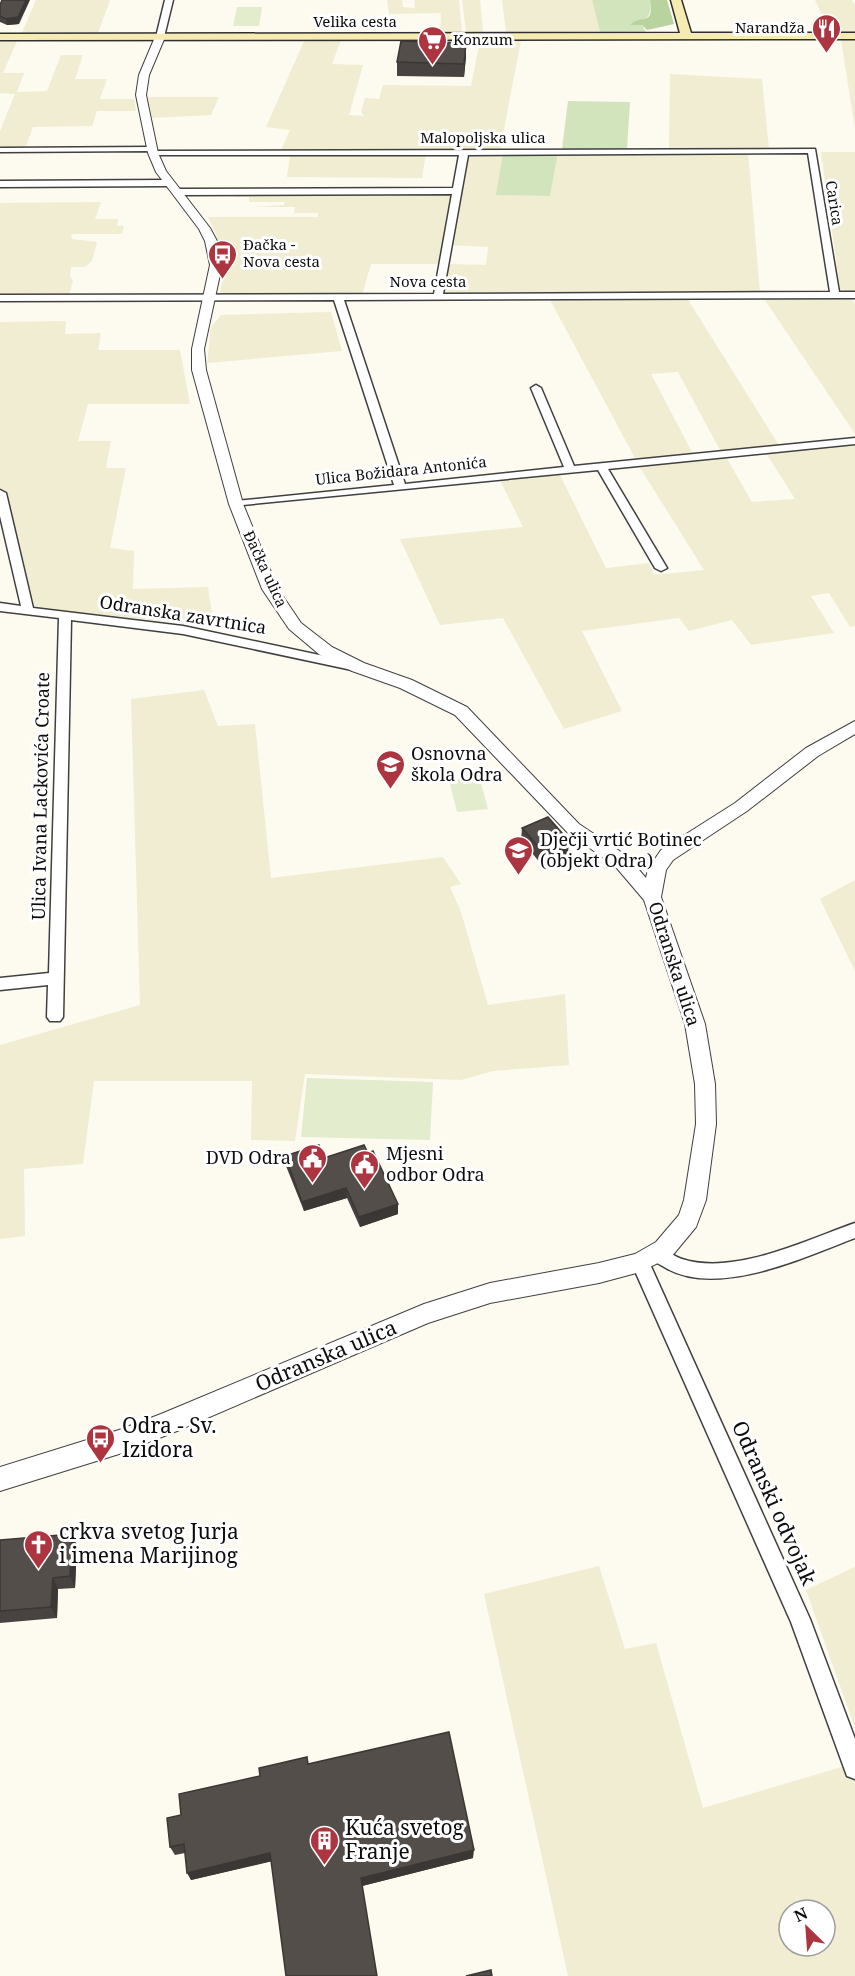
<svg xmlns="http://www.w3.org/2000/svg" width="855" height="1976" viewBox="0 0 855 1976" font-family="'Noto Serif',serif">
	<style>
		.farmland { fill: #f1edd2; fill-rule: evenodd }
		.green { fill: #d2e4bc }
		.forest { fill: #b8d39d }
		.pitch { fill: #e3eccd }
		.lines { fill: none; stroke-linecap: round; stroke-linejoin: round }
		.minor-casing { stroke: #404040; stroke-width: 3 }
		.tertiary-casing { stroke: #404040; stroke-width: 2 }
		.secondary-casing { stroke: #2f2f2f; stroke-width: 3 }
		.minor { fill: #fff; fill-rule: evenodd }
		.tertiary { fill: #fff; fill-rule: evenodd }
		.secondary { fill: #f6ebb1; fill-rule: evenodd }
		.wall { fill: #484340 }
		.shaded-wall { fill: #3b3734 }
		.building { fill: #544e4b; stroke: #3b3734; stroke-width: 1.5 }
		.labels { text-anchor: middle; stroke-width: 6; stroke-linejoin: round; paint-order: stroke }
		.far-street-label { font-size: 15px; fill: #0d0d0d; stroke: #fff }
		.far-poi-label { font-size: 15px; fill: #0d0d0d; stroke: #fff; text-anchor: start }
		.street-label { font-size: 18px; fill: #0d0d0d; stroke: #fff }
		.poi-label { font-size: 18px; fill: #0d0d0d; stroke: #fff; text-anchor: start }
		.near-street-label { font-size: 21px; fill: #0d0d0d; stroke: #fff }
		.near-poi-label { font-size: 21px; fill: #0d0d0d; stroke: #fff; text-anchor: start }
	</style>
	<rect width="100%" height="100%" fill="#fdfaef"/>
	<g class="farmland">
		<path d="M36,0H110L98,33L21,35Z"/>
		<path d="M387,0H402L403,7L415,8L414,0H459L462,33L440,34L441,13L389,14Z"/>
		<path d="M462,0H480L483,32H466Z"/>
		<path d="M502,0H592L600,32H506Z"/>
		<path d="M815,0H852L855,6V32H830Z"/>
		<path d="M305,39L341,40L332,64L363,65L349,115L364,116L361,112L365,98L379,99L383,85L471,86L480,40H521L500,150H281L290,130L266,127Z"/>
		<path d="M841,39H855V129L841,40Z"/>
		<path d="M0,41H17L3,73H24L17,92L47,91L61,55H83L75,79H107L100,99H134L136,111H97L92,126L33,127L25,149L0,148V131L15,94L0,93Z"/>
		<path d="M670,74L762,79L769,149H669Z"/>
		<path d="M148,97H219L211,115L152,118Z"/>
		<path d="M748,152L760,293L442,295L446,264L486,265L488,247L449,245L467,153H503L497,195L550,196L558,153Z"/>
		<path d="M821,152H855V292L840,289Z"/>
		<path d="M426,153L422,178L287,177L290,154Z"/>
		<path d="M452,192L440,264H371L362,295L226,294L220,291L226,270H224L221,246L208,217H318V213H294L295,207H252L284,205L285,202H249V197H235V193Z"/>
		<path d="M101,202L95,219H118L117,226H124L122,234H71L72,239L97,242L92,261L85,267H71L70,276L73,280L69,296H0V203Z"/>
		<path d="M849,296L855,304V434L763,297Z"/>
		<path d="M549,298H687L780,447L721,452L678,372L651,374L693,454L636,460Z"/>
		<path d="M331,312L342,351L207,363L211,327L221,315Z"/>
		<path d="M66,321L65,334L101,333L98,350H180L190,404H88L78,441H111L106,468H126L110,548L134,551L133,589L208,587L214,627L31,607L0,512V322Z"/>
		<path d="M855,444V626L850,627L829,593L811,596L834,633L751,645L732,620L689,631L679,618L582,631L622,711L564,729L503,618L440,625L400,539L523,527L500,480L559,473L606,568L649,563L654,575L704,570L639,466L726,457L752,502L795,499L766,453Z"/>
		<path d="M204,690L218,726L255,724L271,878L443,857L461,884L450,887L461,912L488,1005L565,994L569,1065L493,1071L461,1080L305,1074L295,1141L251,1140L252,1081H94L83,1164L24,1169L25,1236L0,1239V1045L140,1005L131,699Z"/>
		<path d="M855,880V971L820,899Z"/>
		<path d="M599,1566L625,1649L656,1643L703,1808L855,1763V1976H568L484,1594ZM789,1910H825V1946H789Z"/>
		<path d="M855,1567V1728L806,1590Z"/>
	</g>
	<g class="green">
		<path d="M592,0H650C653,18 646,19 630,25H642L646,32H600Z"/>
		<path d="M568,101L630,102L627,149H562Z"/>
		<path d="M503,153H558L550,196L496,195Z"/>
	</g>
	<path class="forest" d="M650,0H667L674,24L647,30L642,25H630C640,14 655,27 650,0Z"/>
	<g class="pitch">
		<path d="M237,7H262L259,26H233Z"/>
		<path d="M479,776L488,809L457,812L449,780Z"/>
		<path d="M307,1078L433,1082L430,1140L301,1137Z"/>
	</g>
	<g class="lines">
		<defs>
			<g id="minor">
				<path d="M165,0H173L164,37L160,39L156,37Z"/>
				<path d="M152,147L155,151L815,149L839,292H855V298L344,300L405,484L564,467L531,388L536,385L541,388L574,466L855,438V444L608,469L667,568L661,571L655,568L598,470L232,506L230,504L236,501L394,485L334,300L0,301V295L434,294L452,194L178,195L174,192L178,189L453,188L459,155H153L150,151L0,152V148ZM808,153L830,292L443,294L468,155Z"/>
				<path d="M0,181L169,180L173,183L169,186L0,187Z"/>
				<path d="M0,490L6,493L33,608L183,626L352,662L358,666L352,670L183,634L71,620L63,1017L60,1021H50L47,1017L48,985L0,990V978L49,973L59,618L0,611V603L21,606L0,516Z"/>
				<path d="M855,1223V1238C805,1257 718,1298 666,1268C659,1264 652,1261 648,1254L651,1249L657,1246C666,1250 673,1256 682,1259C734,1276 806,1240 855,1223Z"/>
				<path d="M640,1254L646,1257L649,1262L810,1619L855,1739V1779L847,1776L791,1622L631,1262L634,1257Z"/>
			</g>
			<path id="tertiary" d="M160,34L165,37L149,75L146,95L158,153L166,171L210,228L217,241L222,265L204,349L206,370L243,504L278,589L301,623L332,647L364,663L412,680L467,707L579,824L627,856L646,878L648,869L661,850L735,803L806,748L855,721V734L818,756L747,811L673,860L666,870L661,897L705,1024L715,1084L716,1124L706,1200L696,1227L672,1256L640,1272L599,1283L490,1303L428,1323L177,1431L119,1454L0,1491V1467L119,1430L161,1414L424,1304L490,1283L599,1263L635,1254L656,1242L679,1215L684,1200L696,1124L695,1084L685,1024L644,900L615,866L567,832L455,715L400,688L352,671L320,655L289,629L262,589L229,504L192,370V349L210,265L205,241L199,229L156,172L148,153L136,95L139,75L155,37Z"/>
			<path id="secondary" d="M671,0H681L691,33H855V39L0,40V34L680,33Z"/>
		</defs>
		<use href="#minor" class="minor-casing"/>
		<use href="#tertiary" class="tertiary-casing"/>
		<use href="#secondary" class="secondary-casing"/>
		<use href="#minor" class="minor"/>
		<use href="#tertiary" class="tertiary"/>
		<use href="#secondary" class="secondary"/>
	</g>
	<g class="wall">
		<path d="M0,5L19,24L7,25L0,22Z"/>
		<path d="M466,56L464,77L397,76V62Z"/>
		<path d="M522,828L568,854L542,865L521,840Z"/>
		<path d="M285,1156L324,1158L398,1214L360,1227L347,1198L304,1211L286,1166Z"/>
		<path d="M0,1540L77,1545L75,1588L58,1589L57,1618L0,1623Z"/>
		<path d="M308,1764L473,1858L362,1886L271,1861L191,1880L185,1853L175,1855L170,1847L181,1815L260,1776Z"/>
	</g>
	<g class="shaded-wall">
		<path d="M26,0H30L19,24L7,25L6,19Z"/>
		<path d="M466,43V56L464,77V64Z"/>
		<path d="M569,841L568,854L542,865L543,852Z"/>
		<path d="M346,1188L347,1198L304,1211L302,1202Z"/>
		<path d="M398,1204V1214L360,1227L359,1217Z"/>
		<path d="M72,1534L77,1545L75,1588L70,1576Z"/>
		<path d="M53,1578L58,1589L57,1618L51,1607Z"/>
		<path d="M474,1850L473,1858L362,1886L361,1878Z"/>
		<path d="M270,1853L273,1861L191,1880L187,1873Z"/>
	</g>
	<g class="building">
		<path d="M2,0H26L18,17L6,19L0,16V5Z"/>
		<path d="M401,41L466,43L464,64L397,62Z"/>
		<path d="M548,817L569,841L543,852L522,828Z"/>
		<path d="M319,1145L324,1158L364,1145L368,1153L373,1151L398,1204L359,1217L346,1188L302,1202L285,1156Z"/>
		<path d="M72,1534L70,1576L53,1578L51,1607L0,1611V1540Z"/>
		<path d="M449,1732L474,1850L361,1878L377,1976H286L270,1853L187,1873L184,1844L170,1847L167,1818L181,1815L179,1794L260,1776L259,1768L307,1757L308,1764Z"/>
		<path d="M491,1970L492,1976H466Z"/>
	</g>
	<defs>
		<symbol id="restaurant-pin" viewBox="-11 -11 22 30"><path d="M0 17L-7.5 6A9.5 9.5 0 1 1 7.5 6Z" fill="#ad3540" stroke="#fff"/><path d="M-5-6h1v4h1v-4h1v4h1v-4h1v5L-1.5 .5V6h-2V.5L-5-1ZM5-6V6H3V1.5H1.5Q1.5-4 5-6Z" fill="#fff"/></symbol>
		<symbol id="supermarket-pin" viewBox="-11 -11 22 30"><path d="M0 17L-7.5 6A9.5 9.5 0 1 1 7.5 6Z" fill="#ad3540" stroke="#fff"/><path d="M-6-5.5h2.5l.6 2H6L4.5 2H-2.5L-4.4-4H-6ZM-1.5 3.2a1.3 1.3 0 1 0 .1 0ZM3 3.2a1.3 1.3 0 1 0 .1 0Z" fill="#fff"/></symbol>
		<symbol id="bus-pin" viewBox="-11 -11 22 30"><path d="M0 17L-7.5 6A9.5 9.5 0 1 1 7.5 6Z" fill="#ad3540" stroke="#fff"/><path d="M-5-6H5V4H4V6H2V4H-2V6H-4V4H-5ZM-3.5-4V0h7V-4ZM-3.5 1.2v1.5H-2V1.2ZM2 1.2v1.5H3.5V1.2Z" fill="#fff"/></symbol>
		<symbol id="school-pin" viewBox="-11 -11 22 30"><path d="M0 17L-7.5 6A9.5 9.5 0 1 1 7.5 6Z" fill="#ad3540" stroke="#fff"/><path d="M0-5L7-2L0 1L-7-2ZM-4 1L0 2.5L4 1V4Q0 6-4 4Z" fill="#fff"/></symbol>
		<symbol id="civic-pin" viewBox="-11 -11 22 30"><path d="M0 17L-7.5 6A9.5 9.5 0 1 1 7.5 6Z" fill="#ad3540" stroke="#fff"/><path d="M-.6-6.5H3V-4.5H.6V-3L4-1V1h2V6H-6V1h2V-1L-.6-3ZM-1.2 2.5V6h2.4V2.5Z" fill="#fff"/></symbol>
		<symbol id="church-pin" viewBox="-11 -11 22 30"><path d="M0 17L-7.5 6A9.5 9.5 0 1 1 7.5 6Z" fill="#ad3540" stroke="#fff"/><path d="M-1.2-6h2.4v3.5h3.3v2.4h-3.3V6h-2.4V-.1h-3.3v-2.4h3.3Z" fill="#fff"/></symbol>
		<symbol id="building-pin" viewBox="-11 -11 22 30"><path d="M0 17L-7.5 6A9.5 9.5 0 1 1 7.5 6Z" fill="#ad3540" stroke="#fff"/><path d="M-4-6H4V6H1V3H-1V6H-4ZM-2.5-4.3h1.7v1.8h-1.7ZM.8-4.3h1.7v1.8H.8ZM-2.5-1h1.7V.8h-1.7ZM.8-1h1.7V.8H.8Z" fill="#fff"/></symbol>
	</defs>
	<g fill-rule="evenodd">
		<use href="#restaurant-pin" x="810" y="12" width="33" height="45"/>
		<use href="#supermarket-pin" x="416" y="24" width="33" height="45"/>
		<use href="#bus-pin" x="206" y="238" width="33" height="45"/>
		<use href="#school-pin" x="374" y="748" width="33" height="45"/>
		<use href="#school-pin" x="502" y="834" width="33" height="45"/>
		<use href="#civic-pin" x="296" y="1142" width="33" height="45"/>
		<use href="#civic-pin" x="348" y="1148" width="33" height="45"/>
		<use href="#bus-pin" x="84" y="1422" width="33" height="45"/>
		<use href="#church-pin" x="22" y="1528" width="33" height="45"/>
		<use href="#building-pin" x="308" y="1824" width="33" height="45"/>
	</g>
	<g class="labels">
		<g class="far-street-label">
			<text x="355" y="27">Velika cesta</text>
			<text x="483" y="143">Malopoljska ulica</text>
			<text transform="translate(834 203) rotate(81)" y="5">Carica</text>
			<text x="428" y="287">Nova cesta</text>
			<text transform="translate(401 471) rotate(-6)" y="5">Ulica Božidara Antonića</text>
			<text transform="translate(265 569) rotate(65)" y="5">Đačka ulica</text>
		</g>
		<g class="far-poi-label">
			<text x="805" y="33" text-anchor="end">Narandža</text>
			<text x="453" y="45">Konzum</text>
			<text x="243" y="250">Đačka -<tspan x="243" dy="17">Nova cesta</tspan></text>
		</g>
		<g class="street-label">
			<text transform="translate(183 615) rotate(9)" y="6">Odranska zavrtnica</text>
			<text transform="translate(41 796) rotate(-89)" y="6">Ulica Ivana Lackovića Croate</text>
			<text transform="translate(674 964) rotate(72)" y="6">Odranska ulica</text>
		</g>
		<g class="poi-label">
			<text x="411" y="760">Osnovna<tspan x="411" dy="21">škola Odra</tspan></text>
			<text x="540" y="846">Dječji vrtić Botinec<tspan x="540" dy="21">(objekt Odra)</tspan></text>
			<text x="386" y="1160">Mjesni<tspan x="386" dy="21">odbor Odra</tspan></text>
			<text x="291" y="1164" text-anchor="end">DVD Odra</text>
		</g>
		<g class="near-street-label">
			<text transform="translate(326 1356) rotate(-23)" y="7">Odranska ulica</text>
			<text transform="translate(774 1503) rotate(66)" y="7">Odranski odvojak</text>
		</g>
		<g class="near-poi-label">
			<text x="122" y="1433">Odra - Sv.<tspan x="122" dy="24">Izidora</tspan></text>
			<text x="59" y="1539">crkva svetog Jurja<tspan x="59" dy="24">i imena Marijinog</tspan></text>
			<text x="345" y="1835">Kuća svetog<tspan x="345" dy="24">Franje</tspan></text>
		</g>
	</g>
	<g transform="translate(807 1928) rotate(335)"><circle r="28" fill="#ffffff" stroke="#9e9e9e" stroke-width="1.5"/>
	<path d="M0-4.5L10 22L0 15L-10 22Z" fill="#ad3540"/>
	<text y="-9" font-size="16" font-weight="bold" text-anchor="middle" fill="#0d0d0d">N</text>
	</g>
</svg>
